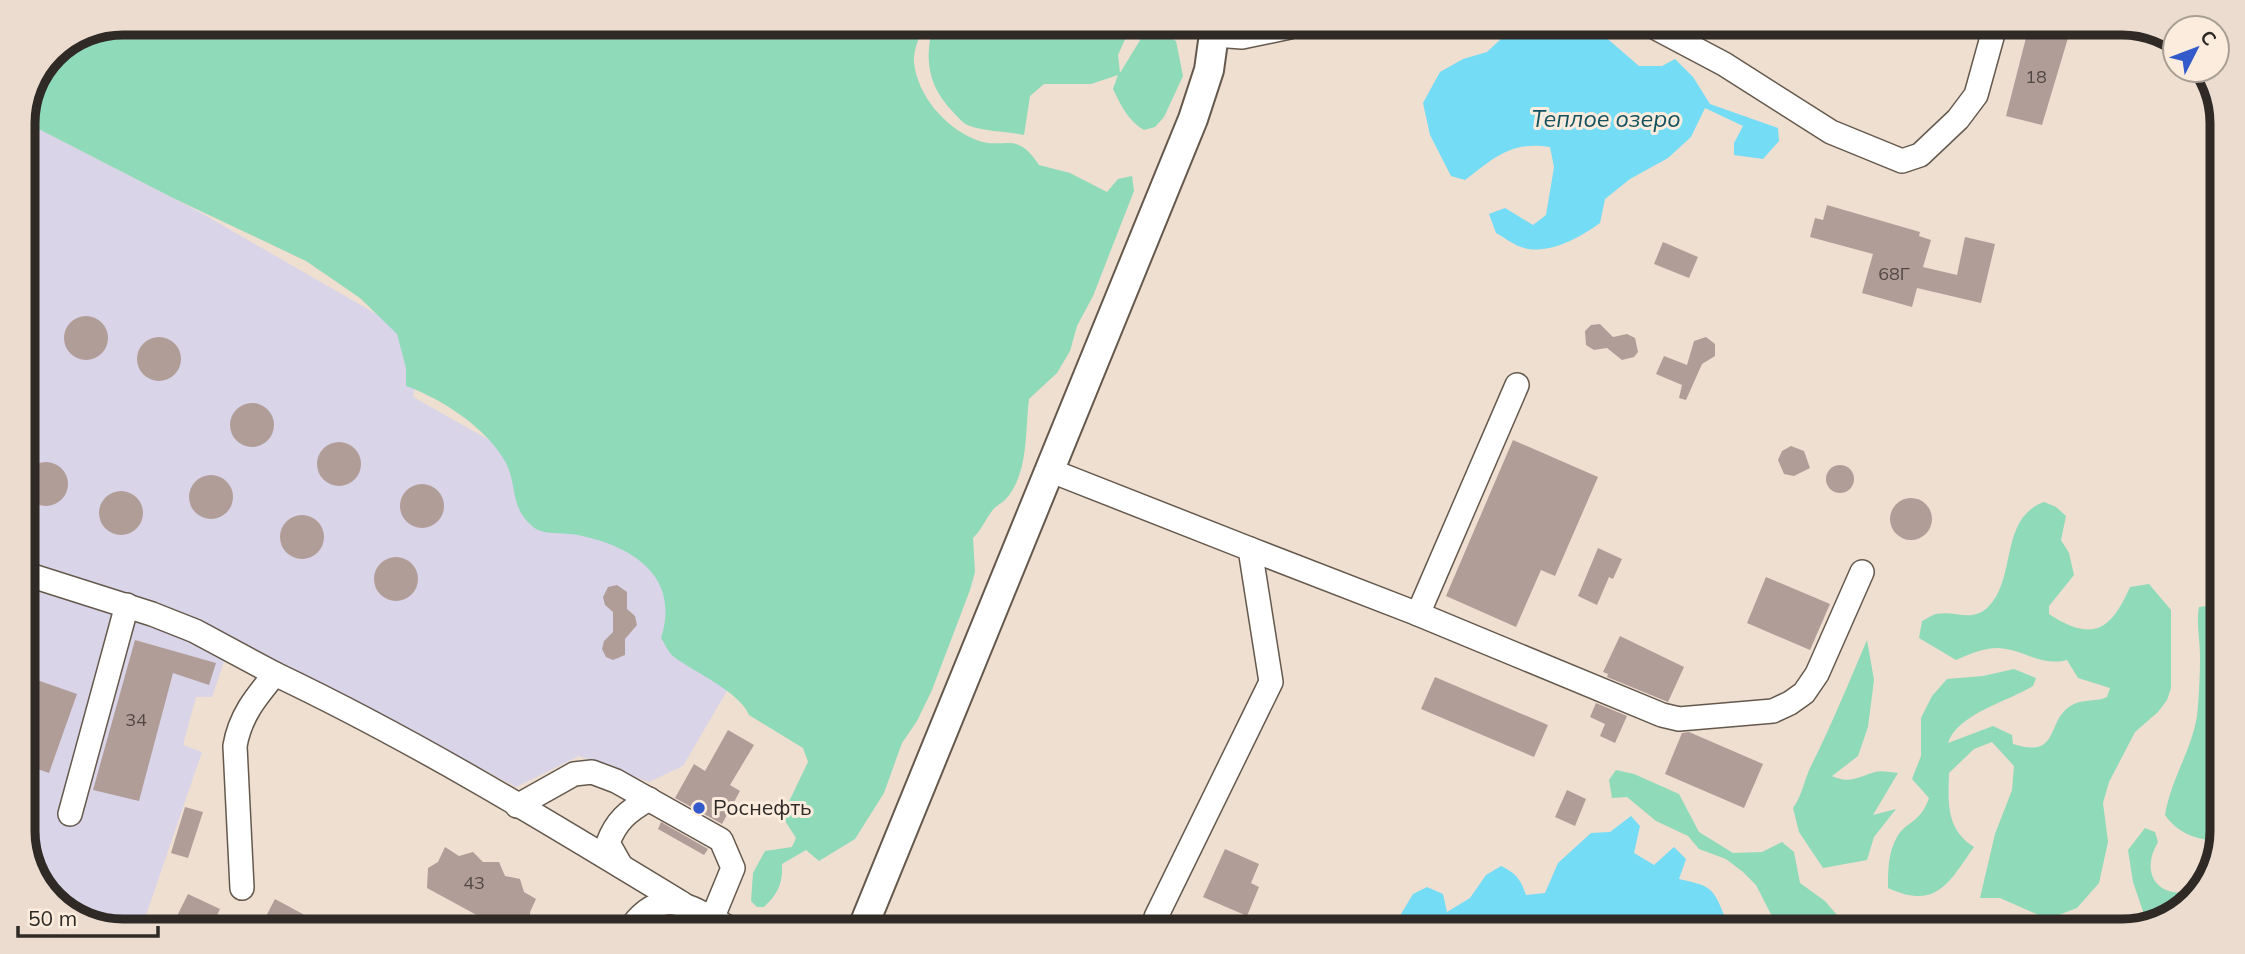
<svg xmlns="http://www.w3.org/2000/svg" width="2245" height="954" viewBox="0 0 2245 954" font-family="Mulish,sans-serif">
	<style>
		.industrial { fill: #dad4e9 }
		.green { fill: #8fdab9 }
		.water { fill: #74dcf5 }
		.building { fill: #b19d98 }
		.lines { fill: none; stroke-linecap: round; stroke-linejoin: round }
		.minor-casing { stroke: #65594d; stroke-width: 26 }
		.major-casing { stroke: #65594d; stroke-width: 32 }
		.minor { stroke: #fff; stroke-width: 23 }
		.major { stroke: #fff; stroke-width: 28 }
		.poi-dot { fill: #325aca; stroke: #fbecde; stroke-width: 2.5 }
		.labels { text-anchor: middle; stroke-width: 6; stroke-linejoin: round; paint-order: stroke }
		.number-label { font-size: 18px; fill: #504742 }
		.poi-label { font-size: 21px; fill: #2f2a25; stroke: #fbecde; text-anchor: start }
		.water-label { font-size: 23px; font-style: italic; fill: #14515e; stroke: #fbecde }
		.rim { fill: none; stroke: #2f2a25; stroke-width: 9 }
	</style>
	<rect width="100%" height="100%" fill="#eedfd1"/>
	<path class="industrial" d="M23,121L196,210L423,341L413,397L521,458L715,544L738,672L683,766L649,782L579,756L516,787L232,638L212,697H196L183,745L202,752L143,924H85L43,892L23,838Z"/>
	<g class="green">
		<path d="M123,23L923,26C920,36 913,51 914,62C917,95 945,127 974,139C1004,152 1015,128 1039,165L1070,173L1107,192L1118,179L1132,176L1134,191L1093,296L1077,326L1070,351L1057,373L1029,399C1025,432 1029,474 1005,500C1001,504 995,506 992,511C985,520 982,529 973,538L975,572L970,590L932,690L917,721L902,743L884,793L855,839L819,861L806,850L782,864C783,883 778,894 764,907H757L751,901L753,873L765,851L792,847L796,838L782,816L808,762L803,748L749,715C741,693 693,671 674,657C668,652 665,644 661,638C681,576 632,546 578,535C563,532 543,536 532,526C509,505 518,487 506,463C487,428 442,399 406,386V368L397,334L360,298L306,261L173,198L23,121L53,52Z"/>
		<path d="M933,26H1131L1118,55L1120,73L1145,32L1162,34L1176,41L1183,76L1164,117L1155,127L1144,130C1129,122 1120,104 1113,89L1118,75L1091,84H1044L1030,96L1024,135C1006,131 987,132 970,126C963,124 958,117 953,112C928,86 924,60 933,26Z"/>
		<path d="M2044,502L2056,507L2066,516L2061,540L2069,553L2074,575L2049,606V614C2093,643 2111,630 2130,587L2149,584L2171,610V688L2167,700L2158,712L2135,732L2109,782L2103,803L2108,842L2099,883L2077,908L2048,919L2000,898H1980L1995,834L2012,790L2014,766L1992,742L1974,749L1949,773C1948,803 1946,829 1974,847C1948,884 1936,910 1888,888C1888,870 1888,853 1897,837C1906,821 1920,824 1929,798L1912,779L1921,756V718L1932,696L1947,679L1983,676L2014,669L2036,678L2033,686C2009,701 1957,714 1948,743L1993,726L2012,735L2013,744C2063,760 2044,718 2074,704C2084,699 2097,702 2107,697L2110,688L2078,678L2067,660C2041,667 2023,649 1998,648C1983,648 1970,654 1956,660L1919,638L1922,621C1926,619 1932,615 1936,614C1955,610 1972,623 1988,607C2017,579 1999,518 2044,502Z"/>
		<path d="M2215,605L2209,634L2217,636L2214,841C2193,838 2178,833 2165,815C2171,779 2191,752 2197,716C2199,697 2200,675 2200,656C2200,639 2196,624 2199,607Z"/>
		<path d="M1867,640L1874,680L1868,727L1858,756L1832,776C1849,784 1859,777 1875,772C1881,770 1891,772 1898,773L1873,815L1896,809L1874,837L1867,860L1823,868L1799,832L1793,808C1803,794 1804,779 1812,764C1832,724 1849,682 1867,640Z"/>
		<path d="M1616,770L1634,774L1679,794L1699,832L1733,853L1762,852L1782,842L1794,852L1800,883L1825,901L1837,915L1836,930H1779L1756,885L1743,872L1726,859L1699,849L1688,836L1656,821L1627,797L1612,798L1609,780Z"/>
		<path d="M2145,828L2155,832L2158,842C2138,876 2161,902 2198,889L2178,914L2147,923L2133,882L2128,850Z"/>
		<path d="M1955,917L1993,918L2041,931H1924Z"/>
	</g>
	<g class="water">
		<path d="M1535,28H1595L1639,66H1662L1675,59L1693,77L1710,104L1778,128L1779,141L1763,159L1734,155V143L1743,126L1705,108L1691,137L1668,158L1630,179L1605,199L1600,223C1579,238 1548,256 1521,247C1512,244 1504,237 1496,233L1489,214L1505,208L1533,225L1546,215L1554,167L1550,147C1511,141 1495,157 1465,180L1451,176L1430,135L1423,103L1440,72L1463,59L1487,52L1503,37L1518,30Z"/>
		<path d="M1631,816L1640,826L1634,853L1654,865L1674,847L1686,859L1679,879C1709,886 1713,886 1724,915L1698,917L1689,930L1369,928L1379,915L1398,919L1413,894L1427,887L1443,894L1447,912L1470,898L1486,875L1501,866C1516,873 1521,880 1526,895L1545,893L1558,863L1591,833L1610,832Z"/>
	</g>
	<g class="building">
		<path d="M2028,30H2041L2068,38L2042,125L2006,116Z"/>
		<path d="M1827,205L1920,232L1919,236L1931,240L1923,267L1957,275L1965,237L1995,244L1981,303L1917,288L1912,307L1862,293L1873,254L1810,237L1815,218L1823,220Z"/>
		<path d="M1663,242L1698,257L1689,278L1654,264Z"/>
		<circle cx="86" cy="338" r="22"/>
		<path d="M1600,324L1613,337L1627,334L1635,338L1638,352L1634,357L1622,360L1607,348L1594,350L1586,345L1585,331L1591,325Z"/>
		<path d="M1706,337L1715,344V356L1702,364L1686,400L1679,398L1682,385L1656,374L1664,356L1687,365L1694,341Z"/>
		<circle cx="159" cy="359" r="22"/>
		<circle cx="252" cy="425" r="22"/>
		<path d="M1513,440L1598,477L1555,576L1541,570L1516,627L1446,596Z"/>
		<circle cx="339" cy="464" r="22"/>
		<path d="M1791,446L1804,451L1810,468L1794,476L1784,474L1778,460L1782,451Z"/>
		<circle cx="46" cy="484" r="22"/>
		<circle cx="1840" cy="479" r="14"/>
		<circle cx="211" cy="497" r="22"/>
		<circle cx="422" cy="506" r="22"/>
		<circle cx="121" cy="513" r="22"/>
		<circle cx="1911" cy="519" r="21"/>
		<circle cx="302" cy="537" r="22"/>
		<path d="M1598,548L1622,559L1613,579L1609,577L1597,605L1578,596Z"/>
		<circle cx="396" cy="579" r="22"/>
		<path d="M1766,577L1830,604L1810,650L1747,623Z"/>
		<path d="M617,585L627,592V609L635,616L637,625L625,639V655L613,660L606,657L602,649L604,641L613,632V612L605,605L603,597L608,587Z"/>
		<path d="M1620,636L1684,667L1668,702L1607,677L1608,674L1603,672Z"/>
		<path d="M135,640L216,663L209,685L173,673L139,801L93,790Z"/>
		<path d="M1435,677L1548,725L1534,757L1421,709Z"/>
		<path d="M37,680L77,694L49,773L23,764V720Z"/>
		<path d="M1596,703L1627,716L1615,743L1600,736L1605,724L1590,717Z"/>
		<path d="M728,730L754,745L730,785L740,791L722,824L675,798L694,764L705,771Z"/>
		<path d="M1689,732L1763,764L1744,808L1665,774L1682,733Z"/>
		<path d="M1567,790L1586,799L1575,826L1555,817Z"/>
		<path d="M185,807L203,812L188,858L171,853Z"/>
		<path d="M661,822L708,849L704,855L658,829Z"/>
		<path d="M445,847L459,856L473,852L483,862H499L505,876L520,879L524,892L536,899L530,912L531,925H495L427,888L428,868L438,862Z"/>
		<path d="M1225,849L1259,864L1251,883L1259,887L1247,916L1203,897Z"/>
		<path d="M188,894L220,909L213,924H173Z"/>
		<path d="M275,899L323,925L262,924Z"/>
	</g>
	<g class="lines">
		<defs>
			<g id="minor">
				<path d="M1656,28L1724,64L1831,132L1902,161L1920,155L1958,119L1976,95L1994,30"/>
				<path d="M1215,35L1242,37L1290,27"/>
				<path d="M1049,470L1250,549L1271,682L1156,917V928"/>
				<path d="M1250,549L1418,614L1517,385"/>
				<path d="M23,573L152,614L195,631L275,674"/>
				<path d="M1418,614L1662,715L1679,719L1773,711L1790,703L1804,693L1817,674L1862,572"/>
				<path d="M517,806L574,774L592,772L616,781L721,840L733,868L712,919"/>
				<path d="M70,814L127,605"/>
				<path d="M621,866L608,843C616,821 628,811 649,799"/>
				<path d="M242,888L235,746C240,716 256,697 275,674C416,741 550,823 683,904"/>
				<path d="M632,926C663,885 690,907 726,926"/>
			</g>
			<path id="major" d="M863,927L1193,119L1209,70L1215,27"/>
		</defs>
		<use href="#minor" class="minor-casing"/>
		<use href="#major" class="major-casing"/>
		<use href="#minor" class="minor"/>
		<use href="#major" class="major"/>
	</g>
	<circle class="poi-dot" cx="699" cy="808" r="7"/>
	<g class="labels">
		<g class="number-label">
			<text x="2036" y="83">18</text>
			<text x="1894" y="280">68Г</text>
			<text x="136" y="726">34</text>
			<text x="474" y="889">43</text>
		</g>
		<g class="poi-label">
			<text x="713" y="815">Роснефть</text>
		</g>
		<g class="water-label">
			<text x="1606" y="127">Теплое озеро</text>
		</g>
	</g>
	<path d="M0 0H2245V954H0ZM123 35H2122A88 88 0 0 1 2210 123V831A88 88 0 0 1 2122 919H123A88 88 0 0 1 35 831V123A88 88 0 0 1 123 35Z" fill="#ebdccf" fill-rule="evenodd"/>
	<path class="rim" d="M123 35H2122A88 88 0 0 1 2210 123V831A88 88 0 0 1 2122 919H123A88 88 0 0 1 35 831V123A88 88 0 0 1 123 35Z"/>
	<g transform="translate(2196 49) rotate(48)"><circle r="33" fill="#fbecde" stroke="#a99e94" stroke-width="2"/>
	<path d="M0-5L12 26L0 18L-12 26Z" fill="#325aca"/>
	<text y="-10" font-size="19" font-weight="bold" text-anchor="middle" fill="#2f2a25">С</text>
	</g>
	<path d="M18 926v10h140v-10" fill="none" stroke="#2f2a25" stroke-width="3.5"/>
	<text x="28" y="926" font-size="21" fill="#2f2a25" stroke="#fbecde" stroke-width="5" paint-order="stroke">50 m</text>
</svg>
